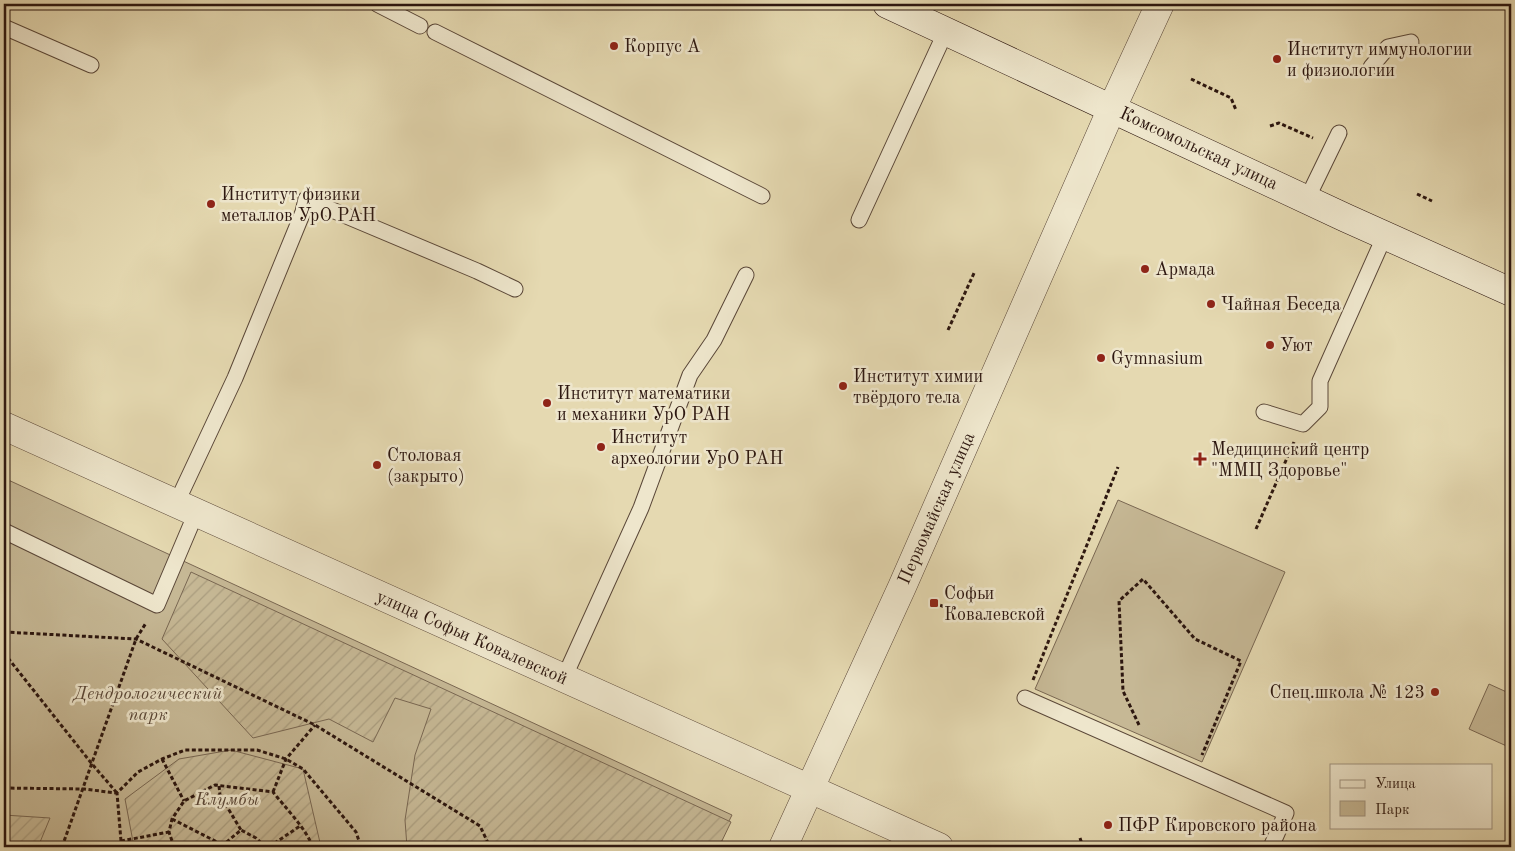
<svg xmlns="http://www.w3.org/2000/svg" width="1515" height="851" viewBox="0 0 1515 851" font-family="'Old Standard TT',serif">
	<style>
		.park { fill: #c6b895; stroke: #796752 }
		.garden { fill: url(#garden-furrows); stroke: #796752 }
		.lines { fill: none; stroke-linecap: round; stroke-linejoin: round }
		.service-casing { stroke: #5a4738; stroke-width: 17 }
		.minor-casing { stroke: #5a4738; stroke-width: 29 }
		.tertiary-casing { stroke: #5a4738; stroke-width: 29 }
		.secondary-casing { stroke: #2c160f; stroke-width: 29 }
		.path { stroke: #2c160f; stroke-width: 3; stroke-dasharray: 4 2.5; stroke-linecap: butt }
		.service { stroke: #eee6cc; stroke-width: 15 }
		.minor { stroke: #eee6cc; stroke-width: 28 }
		.tertiary { stroke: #eee6cc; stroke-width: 28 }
		.secondary { stroke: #eee6cc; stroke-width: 28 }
		.poi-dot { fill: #8f2418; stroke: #eee6cc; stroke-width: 2 }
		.labels { text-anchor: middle; stroke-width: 5; stroke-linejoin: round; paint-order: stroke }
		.poi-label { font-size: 18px; fill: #2c160f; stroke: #eee6cc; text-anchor: start }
		.street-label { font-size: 18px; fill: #2c160f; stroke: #eee6cc }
		.park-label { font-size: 18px; font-style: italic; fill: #5a4737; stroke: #eee6cc }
	</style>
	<defs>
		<pattern id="garden-furrows" width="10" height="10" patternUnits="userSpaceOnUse" patternTransform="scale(1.25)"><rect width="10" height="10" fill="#c6b895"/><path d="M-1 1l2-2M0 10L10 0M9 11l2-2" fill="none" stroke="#aa9d7f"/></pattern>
	</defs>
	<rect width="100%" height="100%" fill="#e5d9b1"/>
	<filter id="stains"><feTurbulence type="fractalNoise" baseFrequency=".004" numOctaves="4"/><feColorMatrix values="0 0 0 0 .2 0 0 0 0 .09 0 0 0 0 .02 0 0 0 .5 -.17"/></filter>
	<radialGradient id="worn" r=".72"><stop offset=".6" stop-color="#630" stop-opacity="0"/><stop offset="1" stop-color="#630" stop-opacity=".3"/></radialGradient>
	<g class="park">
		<path d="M4,478L732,815L716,847H4Z"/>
		<path d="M1118,500L1285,572L1202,762L1035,689Z"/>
		<path d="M1489,684L1511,694V748L1469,729Z"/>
	</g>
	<g class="garden">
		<path d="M191,572L731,822L719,847H407L405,820L415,755L431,709L395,698L373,742L329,719L253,738L162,639Z"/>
		<path d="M231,750L303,769L321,847H134L125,799L179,759Z"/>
		<path d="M4,815L50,818L38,847H4Z"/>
	</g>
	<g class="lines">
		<defs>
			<g id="service">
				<path d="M377,4L420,26"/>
				<path d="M4,27L91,65"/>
				<path d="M435,32L762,196"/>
				<path d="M1371,67L1388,47L1411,42"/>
				<path d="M1307,199L1339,133"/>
				<path d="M859,220L946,31"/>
				<path d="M1264,412L1303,424L1320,407V381L1385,235"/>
				<path d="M176,504L235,378L303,212L306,199L477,271L515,289"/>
				<path d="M4,531L157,605L196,513"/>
				<path d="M564,678L641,508L690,375L714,340L746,275"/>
				<path d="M1025,698L1286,813L1271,847"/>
			</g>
			<g id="minor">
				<path d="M1112,108L1160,4"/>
				<path d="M4,426L939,847"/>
			</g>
			<path id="tertiary" d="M783,847L902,587L1112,108"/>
			<path id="secondary" d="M887,4L1346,218L1511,292"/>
		</defs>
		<use href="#service" class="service-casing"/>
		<use href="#minor" class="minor-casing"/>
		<use href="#tertiary" class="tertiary-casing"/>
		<use href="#secondary" class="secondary-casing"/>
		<g class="path">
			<path d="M1191,79L1231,98L1236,110"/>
			<path d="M1270,126L1279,123L1313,138"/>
			<path d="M1417,194L1432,201"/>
			<path d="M948,330L975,271"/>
			<path d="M1256,529L1294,442"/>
			<path d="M934,603L945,607"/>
			<path d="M4,632L136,639L315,725L480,826L490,847"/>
			<path d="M4,653L92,764L117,793"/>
			<path d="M1033,680L1118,467"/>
			<path d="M1139,725L1123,691L1119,601L1143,579L1195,639L1241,661L1202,755"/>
			<path d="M162,759L184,801"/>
			<path d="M219,786L220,795L241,830"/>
			<path d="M4,788L84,789L116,793"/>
			<path d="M273,792L286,759L315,725"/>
			<path d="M172,819L223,845"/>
			<path d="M1080,838L1083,847"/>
			<path d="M121,841L169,832"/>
			<path d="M62,847L136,639L146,623"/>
			<path d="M123,847L121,841L117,793L138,772L162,759L185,750H257L286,759L303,769L356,832L361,847"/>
			<path d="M174,847L169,832L172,819L184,801L215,785L273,792C283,805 310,833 312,847"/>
			<path d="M223,847V845L241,830L256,838L265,847"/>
			<path d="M269,847L300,826"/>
		</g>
		<use href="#service" class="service"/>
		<use href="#minor" class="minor"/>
		<use href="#tertiary" class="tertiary"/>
		<use href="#secondary" class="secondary"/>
	</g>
	<g class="poi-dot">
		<circle cx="614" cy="46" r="5"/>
		<circle cx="1277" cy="59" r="5"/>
		<circle cx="211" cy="204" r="5"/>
		<circle cx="1145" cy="269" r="5"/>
		<circle cx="1211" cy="304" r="5"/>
		<circle cx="1270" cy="345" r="5"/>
		<circle cx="1101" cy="358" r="5"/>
		<circle cx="843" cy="386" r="5"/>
		<circle cx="547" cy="403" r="5"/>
		<circle cx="601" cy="447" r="5"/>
		<path d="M1197.5 451.5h5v5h5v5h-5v5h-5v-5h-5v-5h5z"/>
		<circle cx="377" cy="465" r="5"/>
		<rect x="929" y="598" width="10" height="10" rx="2.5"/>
		<circle cx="1435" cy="692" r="5"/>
		<circle cx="1108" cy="825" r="5"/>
	</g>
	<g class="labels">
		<g class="poi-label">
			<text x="624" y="52">Корпус А</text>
			<text x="1287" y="55">Институт иммунологии<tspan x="1287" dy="21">и физиологии</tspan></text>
			<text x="221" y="200">Институт физики<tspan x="221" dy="21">металлов УрО РАН</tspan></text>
			<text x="1155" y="275">Армада</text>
			<text x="1221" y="310">Чайная Беседа</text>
			<text x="1280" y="351">Уют</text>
			<text x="1111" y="364">Gymnasium</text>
			<text x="853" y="382">Институт химии<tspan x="853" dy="21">твёрдого тела</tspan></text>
			<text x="557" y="399">Институт математики<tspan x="557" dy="21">и механики УрО РАН</tspan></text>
			<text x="611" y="443">Институт<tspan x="611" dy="21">археологии УрО РАН</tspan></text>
			<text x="1211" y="455">Медицинский центр<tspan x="1211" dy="21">"ММЦ Здоровье"</tspan></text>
			<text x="387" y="461">Столовая<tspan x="387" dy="21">(закрыто)</tspan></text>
			<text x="944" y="599">Софьи<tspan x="944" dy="21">Ковалевской</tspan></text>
			<text x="1425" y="698" text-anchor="end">Спец.школа № 123</text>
			<text x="1118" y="831">ПФР Кировского района</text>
		</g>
		<g class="street-label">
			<text transform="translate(1199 148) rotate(25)" y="6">Комсомольская улица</text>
			<text transform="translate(936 508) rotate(-66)" y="6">Первомайская улица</text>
			<text transform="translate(472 637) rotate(24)" y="6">улица Софьи Ковалевской</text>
		</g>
		<g class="park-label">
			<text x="148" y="699">Дендрологический<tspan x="148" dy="21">парк</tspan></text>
			<text x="227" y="805">Клумбы</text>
		</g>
	</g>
	<rect width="1515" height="851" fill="none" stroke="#e5d9b1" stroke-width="20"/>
	<rect x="5" y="5" width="1505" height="841" fill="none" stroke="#2c160f" stroke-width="2.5"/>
	<rect x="10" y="10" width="1495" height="831" fill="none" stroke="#2c160f"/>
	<rect x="1330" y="764" width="162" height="65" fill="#eee6cc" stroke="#a09380"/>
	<rect x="1340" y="780" width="25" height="8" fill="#eee6cc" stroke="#a09380"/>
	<text x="1375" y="788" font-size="15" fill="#2c160f">Улица</text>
	<rect x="1340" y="801" width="25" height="15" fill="#c6b895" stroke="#a09380"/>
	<text x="1375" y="814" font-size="15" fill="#2c160f">Парк</text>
	<rect width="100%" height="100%" filter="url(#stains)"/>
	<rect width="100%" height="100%" fill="url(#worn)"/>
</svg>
